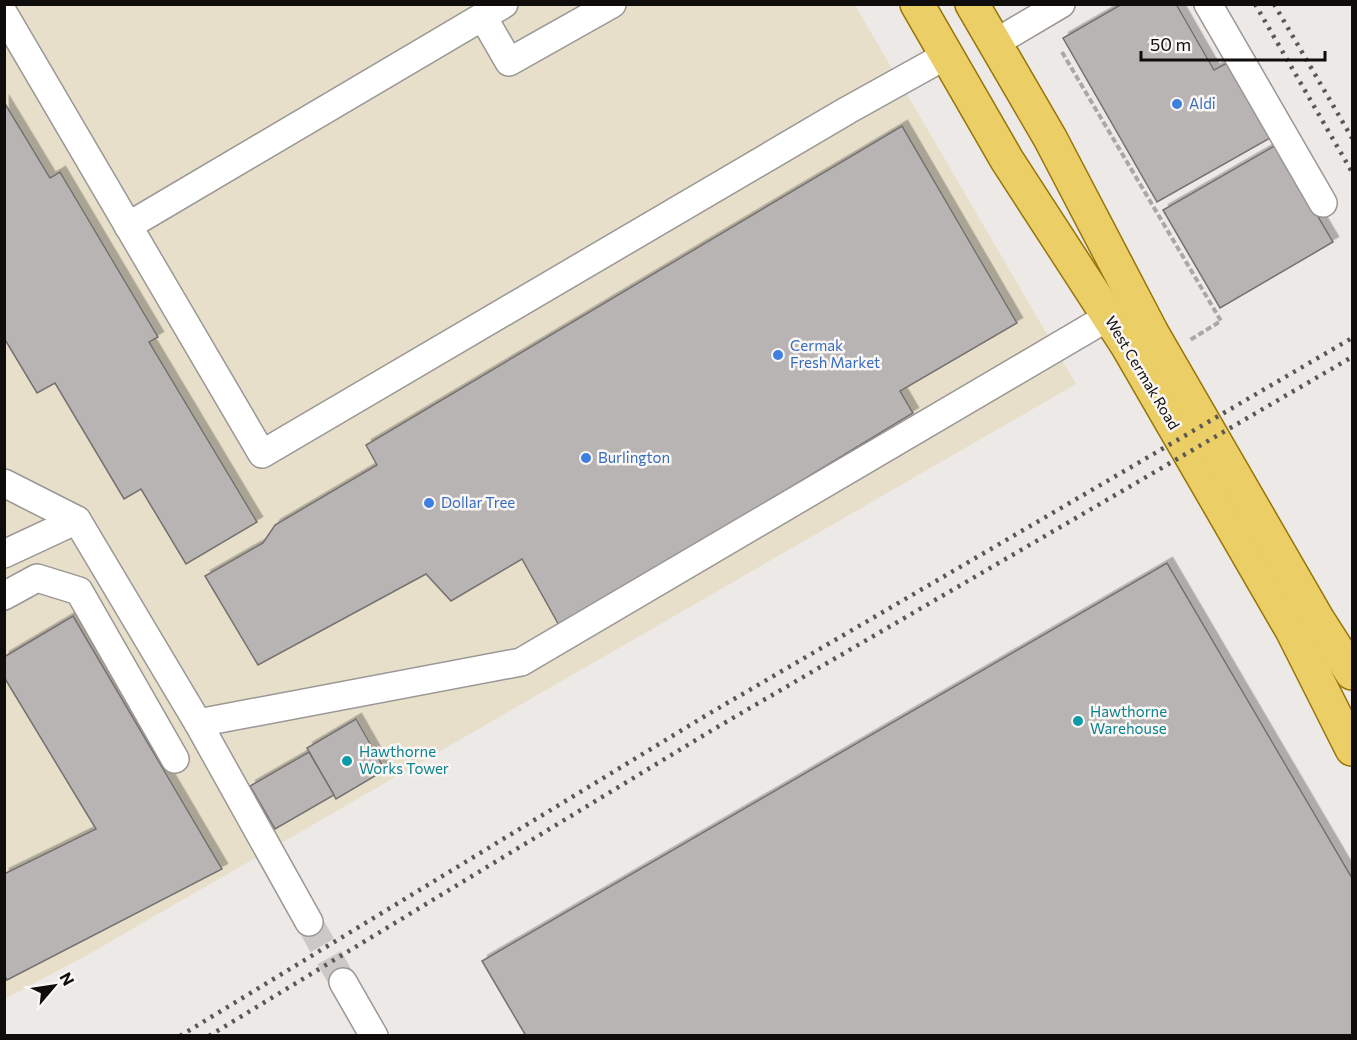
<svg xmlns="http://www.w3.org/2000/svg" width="1357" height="1040" viewBox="0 0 1357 1040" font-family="Commissioner,sans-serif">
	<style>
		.commercial { fill: #e8dfca }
		.building { fill: #b8b4b3; stroke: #757170; stroke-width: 1.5; filter: url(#shadow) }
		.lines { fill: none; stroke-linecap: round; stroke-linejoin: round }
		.minor-tunnel { stroke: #ccc8c6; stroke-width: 27; stroke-dasharray: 27 14; stroke-linecap: butt }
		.minor-casing { stroke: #9a9795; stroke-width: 30 }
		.major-casing { stroke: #967505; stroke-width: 36 }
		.path { stroke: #aaa7a5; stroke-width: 4; stroke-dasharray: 6 3; stroke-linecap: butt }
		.minor { stroke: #fff; stroke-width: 27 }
		.major { stroke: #ecce67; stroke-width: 33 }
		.rail { stroke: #5a5856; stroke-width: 4.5; stroke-dasharray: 3 6; stroke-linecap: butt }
		.shop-dot { fill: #3f7fe0; stroke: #faf6f4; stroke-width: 2 }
		.culture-dot { fill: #0f9aa8; stroke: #faf6f4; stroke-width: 2 }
		.labels { text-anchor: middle; stroke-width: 5; stroke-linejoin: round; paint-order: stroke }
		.shop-label { font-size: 15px; fill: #366cbe; stroke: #faf6f4; text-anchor: start }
		.street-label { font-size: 15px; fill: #0e0d0c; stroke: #faf6f4 }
		.culture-label { font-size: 15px; fill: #0d838f; stroke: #faf6f4; text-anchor: start }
	</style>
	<defs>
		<filter id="shadow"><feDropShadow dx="5.5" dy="-5.5" stdDeviation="0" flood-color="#0004"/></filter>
	</defs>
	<rect width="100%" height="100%" fill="#ede9e7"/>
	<path class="commercial" d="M5,5H855L1076,384L89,954L5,999Z"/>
	<g class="building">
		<path d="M1122,4H1176L1214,70L1229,62L1272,137L1157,202L1063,38Z"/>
		<path d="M4,102L50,178L60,172L158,337L149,342L257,522L186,564L141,489L124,499L55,383L37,393L4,338Z"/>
		<path d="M902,126L1017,323L900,391L913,413L560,627L522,559L451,601L426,574L258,665L205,576L263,543L275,525L377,465L366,445Z"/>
		<path d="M1276,145L1333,242L1220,308L1163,210Z"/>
		<path d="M1167,563L1352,878V1036H526L482,961Z"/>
		<path d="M73,616L222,869L7,980L4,975V874L96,829L4,677V657Z"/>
		<path d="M356,719L385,770L336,799L307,748Z"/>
		<path d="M309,752L334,795L275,829L250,786Z"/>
	</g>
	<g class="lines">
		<path class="minor-tunnel" d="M309,922L343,982"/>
		<defs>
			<g id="minor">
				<path d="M1208,4L1323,203"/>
				<path d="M4,14L262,454L848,110L947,55"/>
				<path d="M483,17L509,62L612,4"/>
				<path d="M995,43L1061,4"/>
				<path d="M128,226L504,4"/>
				<path d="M4,483L77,520L198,723L521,662L1108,317"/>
				<path d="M4,554L77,520"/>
				<path d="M4,596L37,578L79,591L175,759"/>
				<path d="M198,723L309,922"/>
				<path d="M343,982L374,1036"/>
			</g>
			<g id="major">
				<path d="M917,4L1007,160L1127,345L1292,630L1352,749"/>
				<path d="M972,4L1050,138L1152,333L1318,620L1352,673"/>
			</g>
		</defs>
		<use href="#minor" class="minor-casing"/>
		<use href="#major" class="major-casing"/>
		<path class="path" d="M1062,52L1221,321L1190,340"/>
		<use href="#minor" class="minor"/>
		<use href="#major" class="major"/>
		<g class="rail">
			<path d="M1255,4L1352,172"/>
			<path d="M1274,4L1352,138"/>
			<path d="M180,1036L705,716L1352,338"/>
			<path d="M209,1036L714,729L1352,357"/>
		</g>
	</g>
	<g class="shop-dot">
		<circle cx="1177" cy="104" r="6"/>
		<circle cx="778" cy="355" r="6"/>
		<circle cx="586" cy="458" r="6"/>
		<circle cx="429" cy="503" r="6"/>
	</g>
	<g class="culture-dot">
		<circle cx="1078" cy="721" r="6"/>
		<circle cx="347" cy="761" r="6"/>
	</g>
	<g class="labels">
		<g class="shop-label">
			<text x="1189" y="109">Aldi</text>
			<text x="790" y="351">Cermak<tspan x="790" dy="17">Fresh Market</tspan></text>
			<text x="598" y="463">Burlington</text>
			<text x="441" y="508">Dollar Tree</text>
		</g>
		<g class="street-label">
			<text transform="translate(1142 373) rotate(59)" y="5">West Cermak Road</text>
		</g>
		<g class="culture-label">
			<text x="1090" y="717">Hawthorne<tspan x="1090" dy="17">Warehouse</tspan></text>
			<text x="359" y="757">Hawthorne<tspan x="359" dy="17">Works Tower</tspan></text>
		</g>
	</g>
	<rect width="1357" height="1040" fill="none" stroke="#0e0d0c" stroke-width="12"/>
	<g transform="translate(54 986) rotate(61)" stroke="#faf6f4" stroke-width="4.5" paint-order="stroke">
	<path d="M0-4.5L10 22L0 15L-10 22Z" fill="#0e0d0c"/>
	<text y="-9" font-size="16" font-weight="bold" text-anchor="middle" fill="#0e0d0c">N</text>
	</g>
	<path d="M1141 51v9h184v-9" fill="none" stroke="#0e0d0c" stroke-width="3"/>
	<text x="1150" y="51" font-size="18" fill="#0e0d0c" stroke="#faf6f4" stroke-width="4.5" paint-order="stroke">50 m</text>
</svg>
